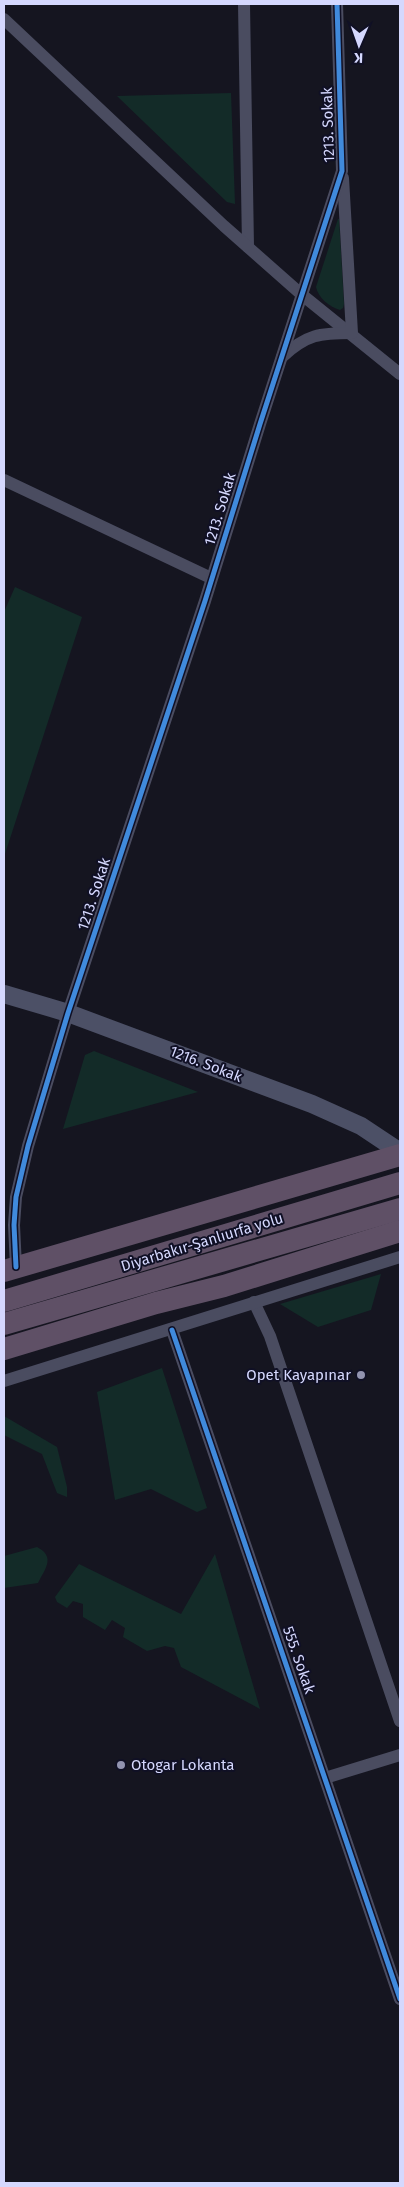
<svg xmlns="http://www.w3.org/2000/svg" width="404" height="2187" viewBox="0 0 404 2187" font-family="'Fira Sans',sans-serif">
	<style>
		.green { fill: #132b28 }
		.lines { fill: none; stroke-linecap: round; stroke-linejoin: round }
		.street { stroke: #4a4c60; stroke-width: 12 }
		.secondary { stroke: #4c5066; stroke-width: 18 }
		.highway { stroke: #5f5066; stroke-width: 22 }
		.cycleway-casing { stroke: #101025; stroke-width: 8 }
		.cycleway { stroke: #408adc; stroke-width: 5 }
		.poi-dot { fill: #9294b0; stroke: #101025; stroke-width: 2 }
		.labels { text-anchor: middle; stroke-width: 4; stroke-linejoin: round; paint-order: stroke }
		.street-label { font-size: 15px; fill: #d5d8fe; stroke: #101025 }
		.poi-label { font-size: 15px; fill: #d5d8fe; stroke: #101025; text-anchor: end }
	</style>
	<rect width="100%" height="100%" fill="#151520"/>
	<g class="green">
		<path d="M231,93L235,204L227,202L117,96Z"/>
		<path d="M338,219H339L344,304L343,308L340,310C329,307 318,297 316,287Z"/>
		<path d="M15,587L82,617L4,857V612Z"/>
		<path d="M94,1051L198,1092L63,1129L85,1055Z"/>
		<path d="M381,1274L371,1310L318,1327L280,1304Z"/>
		<path d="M162,1368L207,1508L197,1512L151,1489L115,1500L97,1392Z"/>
		<path d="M4,1416L57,1447L67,1487V1497L57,1493L42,1454L4,1435Z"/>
		<path d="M37,1547C56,1557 45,1569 38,1583L4,1588V1556Z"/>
		<path d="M215,1554L260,1709L181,1667L174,1648L165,1646L147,1651L123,1637L125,1628L112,1620L105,1630L83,1617V1604L73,1601L67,1608L57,1602L55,1597L79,1564L181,1614Z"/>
	</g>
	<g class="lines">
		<g class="street">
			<path d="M244,4L248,247"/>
			<path d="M4,19L224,226L301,294L400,374"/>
			<path d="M282,357C307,334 320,333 352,333L343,178"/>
			<path d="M4,480L211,578"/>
			<path d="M16,1267L14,1225L16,1197L28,1146L68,1013L205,601L260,424L342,171L337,4"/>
			<path d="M254,1302L270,1336L400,1721"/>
			<path d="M172,1330L400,1999"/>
			<path d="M4,1381L400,1257"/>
			<path d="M325,1778L400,1755"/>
		</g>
		<path class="secondary" d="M4,994L68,1013L312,1104L361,1126L400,1152"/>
		<g class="highway">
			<path d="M4,1271L400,1155"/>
			<path d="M4,1301L400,1183"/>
			<path d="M4,1324L400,1209"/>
			<path d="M4,1349L156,1303L224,1286L400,1231"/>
		</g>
		<defs>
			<g id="cycleway">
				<path d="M16,1267L14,1225L16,1197L28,1146L68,1013L205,601L260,424L342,171L337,4"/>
				<path d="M172,1330L400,1999"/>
			</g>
		</defs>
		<use href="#cycleway" class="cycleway-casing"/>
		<use href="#cycleway" class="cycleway"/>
	</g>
	<g class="poi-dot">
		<circle cx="361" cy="1375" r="5"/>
		<circle cx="121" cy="1765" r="5"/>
	</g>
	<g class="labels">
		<g class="street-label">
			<text transform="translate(328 125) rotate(-92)" y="5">1213. Sokak</text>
			<text transform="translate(220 509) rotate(-73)" y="5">1213. Sokak</text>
			<text transform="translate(94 894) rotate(-72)" y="5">1213. Sokak</text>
			<text transform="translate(206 1064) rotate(21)" y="5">1216. Sokak</text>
			<text transform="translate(202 1242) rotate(-17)" y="5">Diyarbakır-Şanlıurfa yolu</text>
			<text transform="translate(299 1660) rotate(71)" y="5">555. Sokak</text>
		</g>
		<g class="poi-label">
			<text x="351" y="1380">Opet Kayapınar</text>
			<text x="131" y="1770" text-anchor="start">Otogar Lokanta</text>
		</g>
	</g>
	<rect width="404" height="2187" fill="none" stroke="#d5d8fe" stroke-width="10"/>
	<g transform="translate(359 45) rotate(182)" stroke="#101025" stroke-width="4" paint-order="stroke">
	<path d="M0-4L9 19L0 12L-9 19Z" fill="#d5d8fe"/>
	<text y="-8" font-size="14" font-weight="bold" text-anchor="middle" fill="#d5d8fe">K</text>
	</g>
</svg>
